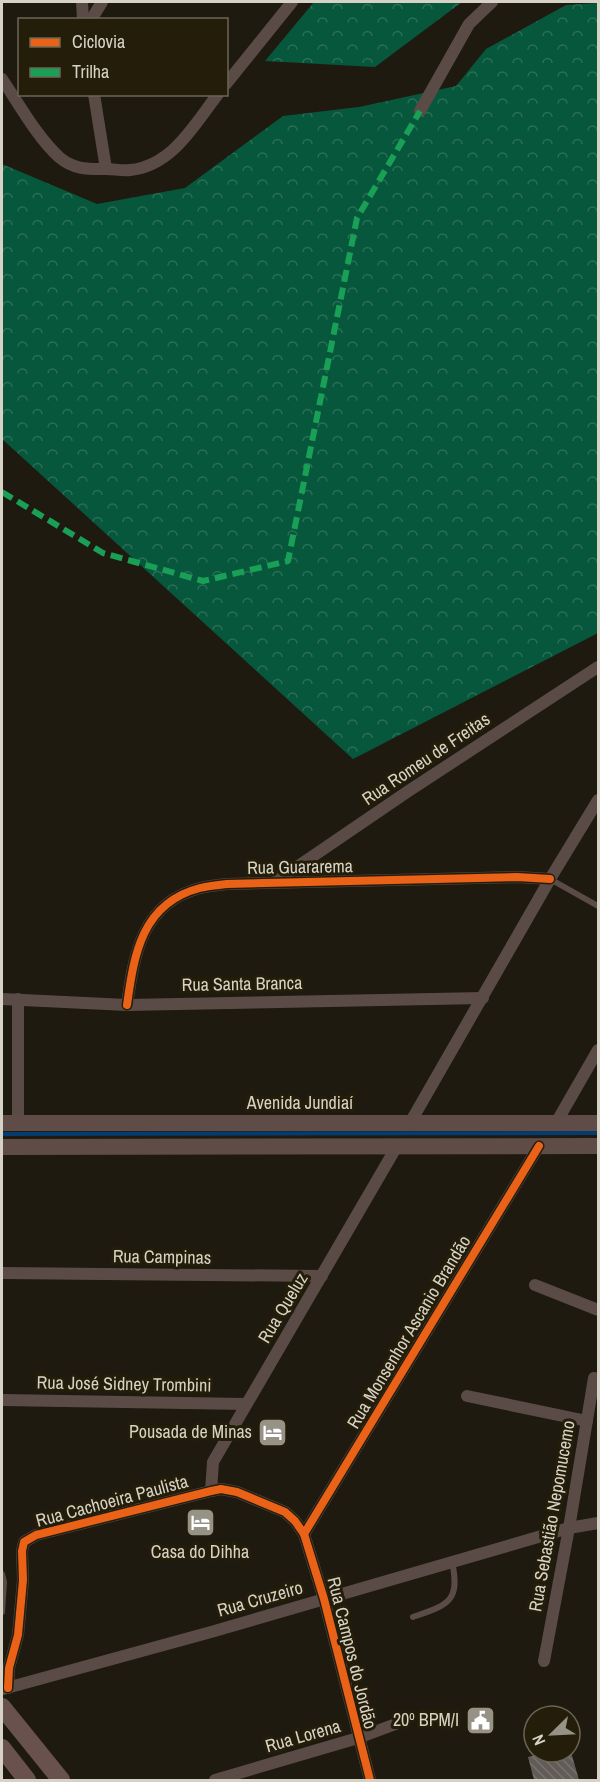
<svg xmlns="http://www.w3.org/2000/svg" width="600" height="1782" viewBox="0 0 600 1782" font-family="'Archivo Narrow',sans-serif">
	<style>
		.forest { fill: url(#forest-crowns) }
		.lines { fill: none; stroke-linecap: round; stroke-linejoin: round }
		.stream { stroke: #053c6f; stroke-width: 4 }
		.building { fill: url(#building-back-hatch) }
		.service { stroke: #5a4b46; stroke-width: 6 }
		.minor { stroke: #5a4b46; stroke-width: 12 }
		.secondary { stroke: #604c47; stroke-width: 16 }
		.primary { stroke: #69514d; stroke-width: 18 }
		.quiet { stroke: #1a9f57; stroke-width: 6; stroke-dasharray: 12 6; stroke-linecap: butt }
		.cycleway-casing { stroke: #241d09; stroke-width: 11 }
		.cycleway { stroke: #ea6118; stroke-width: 8 }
		.labels { text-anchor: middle; stroke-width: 6; stroke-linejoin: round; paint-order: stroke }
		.street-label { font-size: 18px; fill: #d6d2c6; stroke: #241d09 }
		.poi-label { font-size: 18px; fill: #d6d2c6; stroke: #241d09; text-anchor: end }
	</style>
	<defs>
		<pattern id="forest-crowns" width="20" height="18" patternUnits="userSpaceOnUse" patternTransform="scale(1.5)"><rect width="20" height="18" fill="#07573c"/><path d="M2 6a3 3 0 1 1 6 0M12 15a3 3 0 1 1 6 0" fill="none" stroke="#2a6e57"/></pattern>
		<pattern id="building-back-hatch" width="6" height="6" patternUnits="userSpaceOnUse" patternTransform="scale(1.5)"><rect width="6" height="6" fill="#625c59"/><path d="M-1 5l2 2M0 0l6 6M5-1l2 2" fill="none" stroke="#78726f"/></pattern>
	</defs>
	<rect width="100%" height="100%" fill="#1e1a0f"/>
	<g class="forest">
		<path d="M314,2H462L375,67L265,61Z"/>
		<path d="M598,3V633L353,759L2,439V164L97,204L185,188L283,116L359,107L456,86L486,49L566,5Z"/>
	</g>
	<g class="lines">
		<path class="stream" d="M2,1134L598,1133"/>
	</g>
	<path class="building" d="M547,1752H571L579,1780H534L528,1757Z"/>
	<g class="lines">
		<g class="service">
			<path d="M550,879L598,906"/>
			<path d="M2,1574L4,1582L2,1612"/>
			<path d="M413,1617C447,1605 461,1602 452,1562"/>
		</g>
		<g class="minor">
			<path d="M82,2L83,20"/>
			<path d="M91,20L102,2"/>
			<path d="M2,79C19,104 37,137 59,157C74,170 88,169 107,169C114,169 122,171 130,170C172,166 194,125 218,94"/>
			<path d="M226,84L292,2"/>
			<path d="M94,94L106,169"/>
			<path d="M420,111L469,24L492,2"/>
			<path d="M275,882L407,792L598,667"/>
			<path d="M2,999L127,1005L483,998"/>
			<path d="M18,999V1122"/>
			<path d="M127,1005C134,954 142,903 200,888C208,886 218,885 227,884L517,877L550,879"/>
			<path d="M410,1123L550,879L598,800"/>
			<path d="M556,1123L598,1050"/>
			<path d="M2,1273L322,1276"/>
			<path d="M535,1285L598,1310"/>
			<path d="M467,1396L587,1421"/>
			<path d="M2,1400L246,1404"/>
			<path d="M211,1491L213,1462L397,1146"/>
			<path d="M304,1534L539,1146"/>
			<path d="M544,1661L569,1528L594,1378"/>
			<path d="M8,1688L9,1668L18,1635L23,1580L22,1551L24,1542L36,1535L211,1491L221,1489L237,1492L285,1512L295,1521L304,1534L324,1599L370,1780"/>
			<path d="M3,1689L211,1632L569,1528L598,1523"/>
			<path d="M215,1780L358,1738L401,1722"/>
		</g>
		<g class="secondary">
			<path d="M2,1123H598"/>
			<path d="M2,1147L598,1146"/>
		</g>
		<g class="primary">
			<path d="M2,1707L61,1780"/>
			<path d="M2,1748L27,1780"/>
		</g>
		<path class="quiet" d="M2,492L103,553L203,581L288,561L357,218L420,111"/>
		<defs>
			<g id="cycleway">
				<path d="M127,1005C134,954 142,903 200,888C208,886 218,885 227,884L517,877L550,879"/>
				<path d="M304,1534L539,1146"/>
				<path d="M8,1688L9,1668L18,1635L23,1580L22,1551L24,1542L36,1535L211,1491L221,1489L237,1492L285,1512L295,1521L304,1534L324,1599L370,1780"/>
			</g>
		</defs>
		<use href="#cycleway" class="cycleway-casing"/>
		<use href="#cycleway" class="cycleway"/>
	</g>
	<defs>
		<symbol id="hotel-square" viewBox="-11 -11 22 22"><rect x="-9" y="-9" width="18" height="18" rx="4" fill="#969286" stroke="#241d09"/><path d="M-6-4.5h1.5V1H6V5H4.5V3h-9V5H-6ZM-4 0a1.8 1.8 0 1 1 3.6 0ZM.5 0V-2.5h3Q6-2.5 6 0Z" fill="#fff"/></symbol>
		<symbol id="civic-square" viewBox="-11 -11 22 22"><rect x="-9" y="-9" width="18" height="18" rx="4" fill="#969286" stroke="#241d09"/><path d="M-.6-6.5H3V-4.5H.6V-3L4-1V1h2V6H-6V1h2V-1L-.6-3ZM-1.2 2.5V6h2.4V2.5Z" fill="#fff"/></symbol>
	</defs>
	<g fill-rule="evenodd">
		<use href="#hotel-square" x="256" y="1416" width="33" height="33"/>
		<use href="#hotel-square" x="184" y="1506" width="33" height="33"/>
		<use href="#civic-square" x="464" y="1704" width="33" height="33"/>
	</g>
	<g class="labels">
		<g class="street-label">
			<text transform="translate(426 759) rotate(-34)" y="6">Rua Romeu de Freitas</text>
			<text transform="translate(300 867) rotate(-1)" y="6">Rua Guararema</text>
			<text transform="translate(242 984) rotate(-1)" y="6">Rua Santa Branca</text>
			<text x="300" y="1109">Avenida Jundiaí</text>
			<text transform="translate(162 1257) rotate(1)" y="6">Rua Campinas</text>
			<text transform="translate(283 1308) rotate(-59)" y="6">Rua Queluz</text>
			<text transform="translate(409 1332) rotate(-59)" y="6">Rua Monsenhor Ascanio Brandão</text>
			<text transform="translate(124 1384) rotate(1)" y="6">Rua José Sidney Trombini</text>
			<text transform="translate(112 1501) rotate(-15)" y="6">Rua Cachoeira Paulista</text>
			<text transform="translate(552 1516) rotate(-80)" y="6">Rua Sebastião Nepomucemo</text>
			<text transform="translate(260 1599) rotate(-16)" y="6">Rua Cruzeiro</text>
			<text transform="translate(352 1653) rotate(76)" y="6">Rua Campos do Jordão</text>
			<text transform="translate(303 1736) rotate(-16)" y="6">Rua Lorena</text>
		</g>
		<g class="poi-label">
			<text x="252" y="1438">Pousada de Minas</text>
			<text x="200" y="1558" text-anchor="middle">Casa do Dihha</text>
			<text x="459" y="1726">20º BPM/I</text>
		</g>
	</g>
	<rect width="600" height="1782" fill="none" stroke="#d6d2c6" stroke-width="6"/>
	<rect x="18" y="18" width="210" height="78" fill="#241d09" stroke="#6b6555" stroke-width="1.5"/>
	<rect x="30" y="38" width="30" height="9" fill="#ea6118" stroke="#6b6555" stroke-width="1.5"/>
	<text x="72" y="48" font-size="18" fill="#d6d2c6">Ciclovia</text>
	<rect x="30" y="68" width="30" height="9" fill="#1a9f57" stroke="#6b6555" stroke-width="1.5"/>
	<text x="72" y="78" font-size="18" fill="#d6d2c6">Trilha</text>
	<g transform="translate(552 1734) rotate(246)"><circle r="28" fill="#241d09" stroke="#6b6555" stroke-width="1.5"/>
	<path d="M0-4.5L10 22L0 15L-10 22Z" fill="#969286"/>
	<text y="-9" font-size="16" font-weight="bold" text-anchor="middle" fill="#d6d2c6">N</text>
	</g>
</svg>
